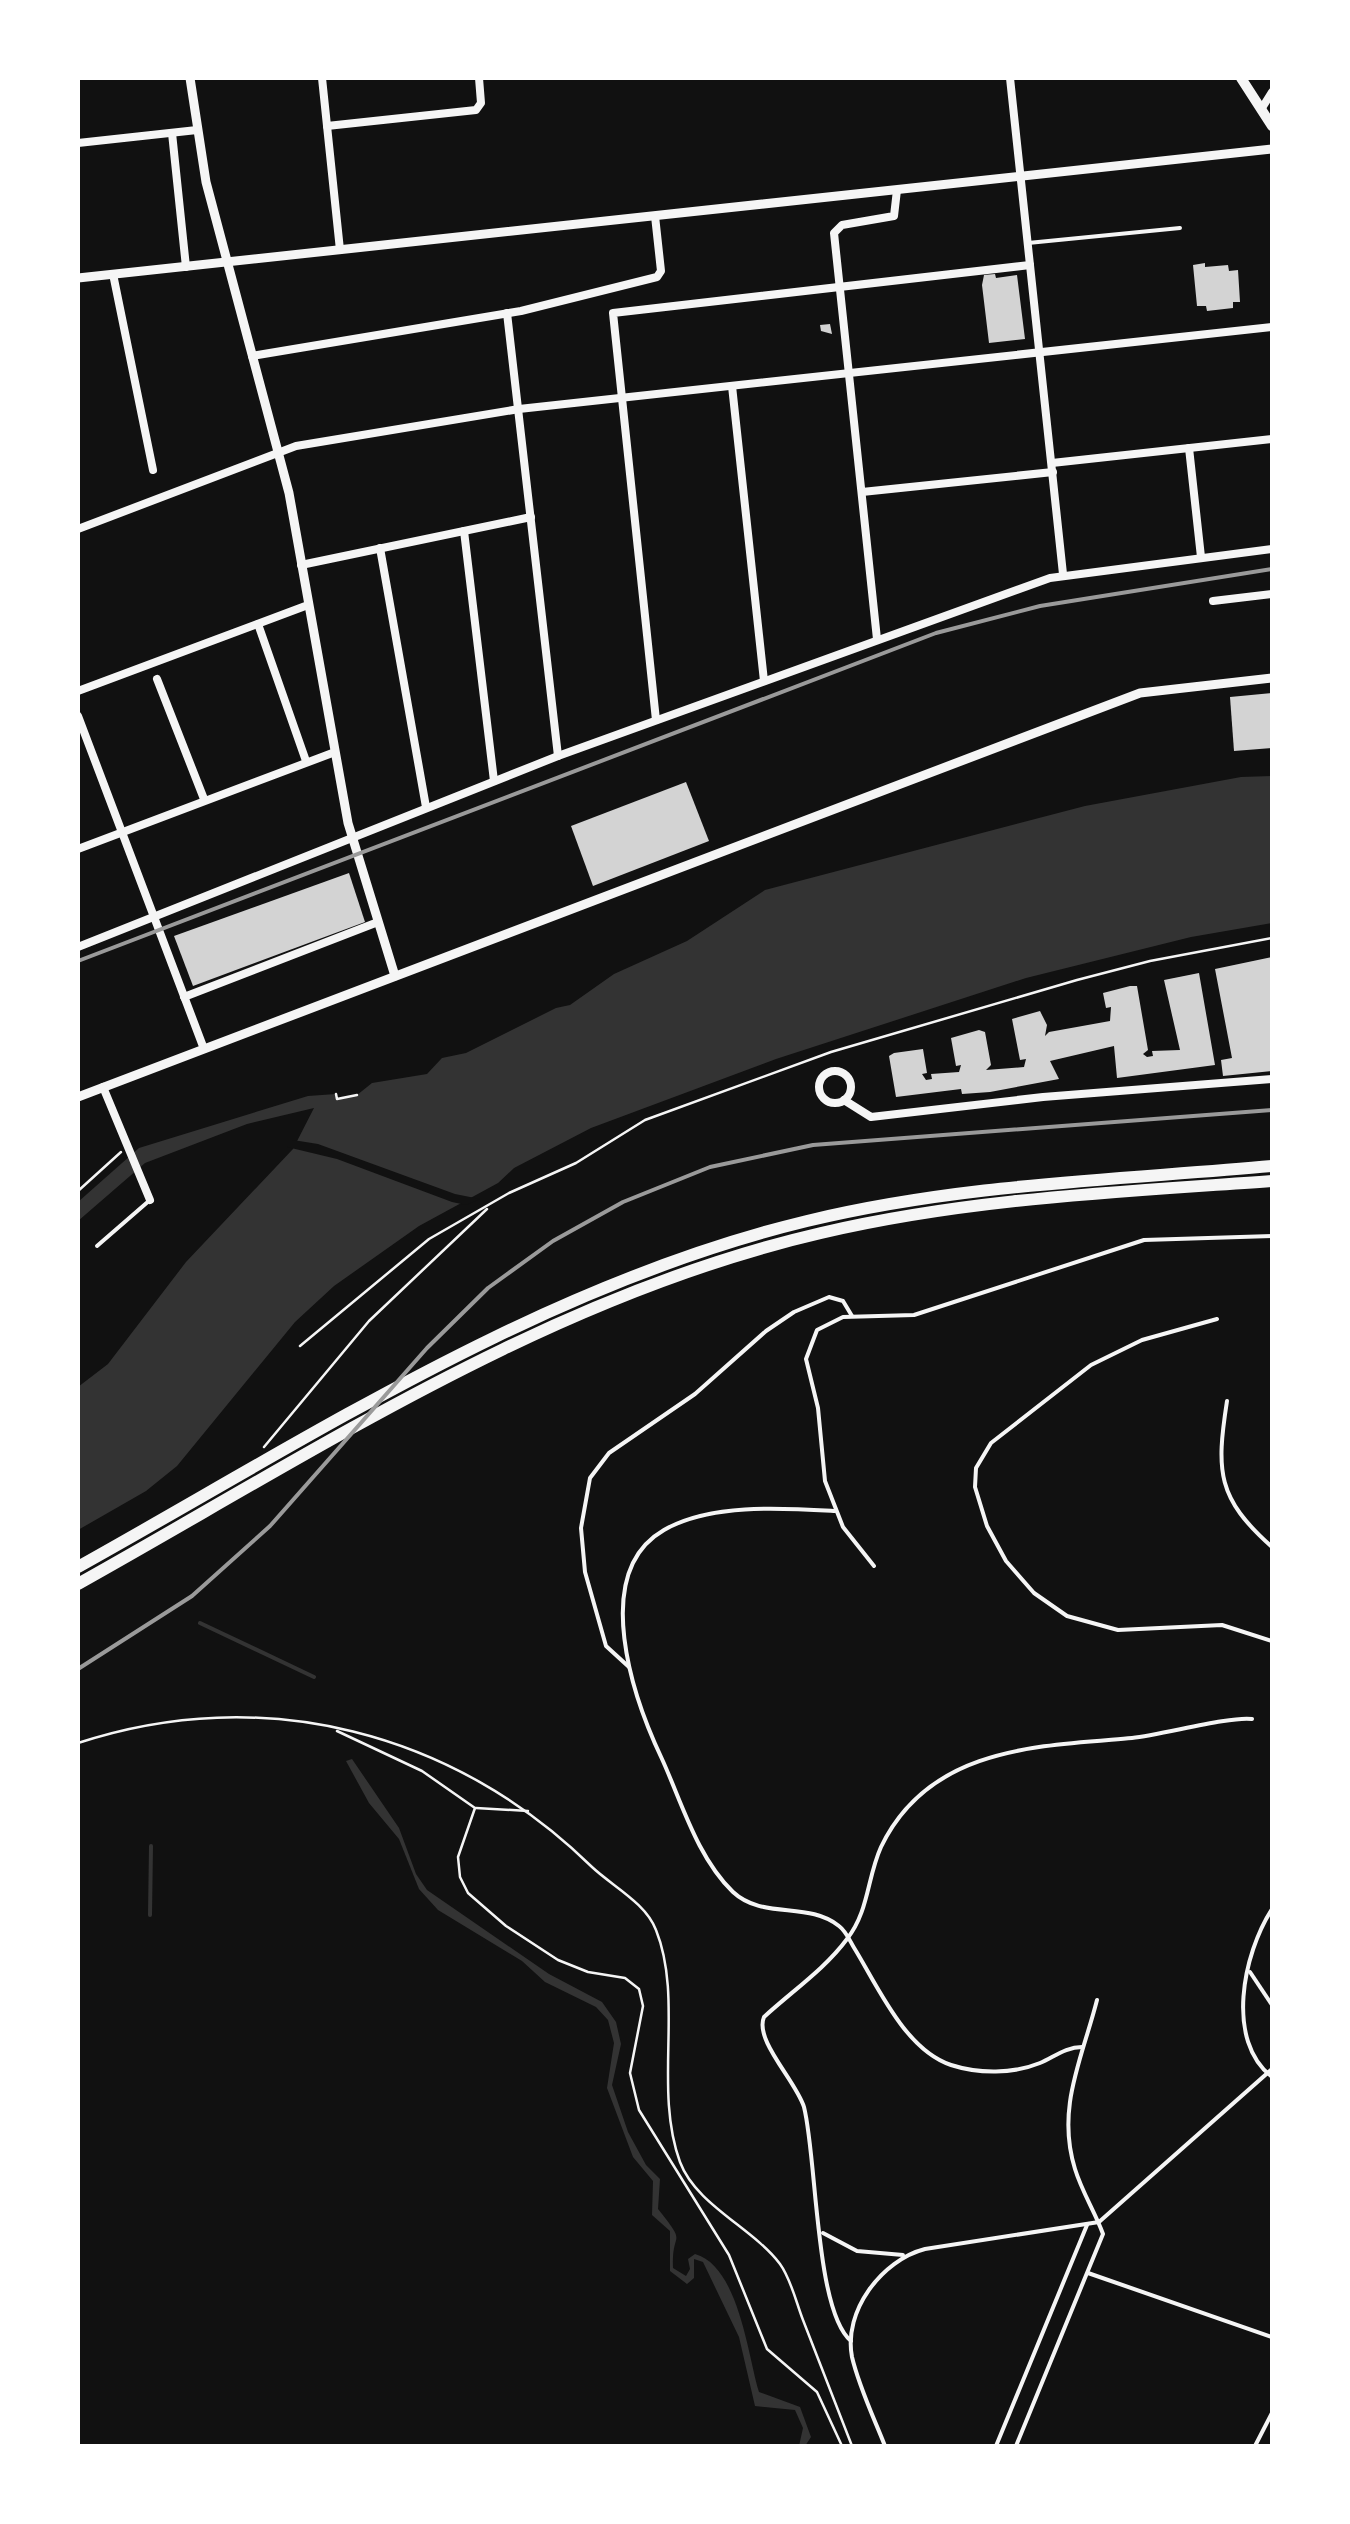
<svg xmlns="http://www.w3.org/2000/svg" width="1350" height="2524" viewBox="0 0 1350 2524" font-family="'Noto Sans',sans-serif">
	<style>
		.water { fill: #333 }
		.pier { fill: #111 }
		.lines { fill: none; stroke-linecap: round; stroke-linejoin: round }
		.stream { stroke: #333; stroke-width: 4 }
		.building { fill: #d3d3d3 }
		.path { stroke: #f5f5f5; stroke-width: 2.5 }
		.service { stroke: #f5f5f5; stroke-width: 4 }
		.minor { stroke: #f5f5f5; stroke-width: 8 }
		.tertiary { stroke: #f5f5f5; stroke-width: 9 }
		.secondary { stroke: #f5f5f5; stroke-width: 10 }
		.motorway { stroke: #f5f5f5; stroke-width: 12 }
		.rail { stroke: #9a9a9a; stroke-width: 4 }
	</style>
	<rect width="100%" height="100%" fill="#111"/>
	<g class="water">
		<path d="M1272,776V923L1191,937L1026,978L776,1059L591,1128L514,1168L498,1183L419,1226L334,1286L295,1322L177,1466L146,1491L78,1530V1387L108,1364L186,1262L293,1149L314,1108L247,1124L145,1163L78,1221V1202L139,1148L308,1096L336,1094L337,1099L357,1095L372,1083L427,1074L442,1058L466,1053L556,1008L570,1005L614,974L687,941L765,890L1085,806L1241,777Z"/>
		<path d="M352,1759L399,1828L416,1874L427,1890L549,1974L602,2002L616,2022L621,2044L612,2085L628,2132L646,2165L660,2179L658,2209C689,2248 671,2228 673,2268L686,2276L690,2269L688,2259L695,2254C739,2266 748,2357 759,2392L800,2407L811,2437L805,2446H799L803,2428L795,2410L755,2406L739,2337L703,2262L694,2259V2278L687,2284L670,2271V2231L652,2215L653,2181L633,2157L607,2088L614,2043L608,2020L596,2007L545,1982L522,1961L438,1910L419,1889L399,1839L369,1803L346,1761Z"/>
	</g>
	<path class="pier" d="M293,1140L318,1144L455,1194L480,1199L466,1205L452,1202L337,1159L287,1147Z"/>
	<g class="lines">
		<g class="stream">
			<path d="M200,1623L314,1677"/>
			<path d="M150,1915L151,1846"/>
		</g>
	</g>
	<g class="building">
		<path d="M1205,263V267L1228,265L1229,271L1238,270L1240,302H1233V308L1207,311L1206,306H1197L1193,265Z"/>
		<path d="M995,274L996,278L1017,275L1025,339L989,343L982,285L984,275Z"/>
		<path d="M830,324L832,334L821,331L820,325Z"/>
		<path d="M1272,693V748L1234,751L1230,697Z"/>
		<path d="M686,782L709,841L593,886L571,826Z"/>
		<path d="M349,873L365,922L193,986L174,936Z"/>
		<path d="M1272,957V1071L1223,1076L1221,1060L1232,1058L1215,969Z"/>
		<path d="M1199,973L1215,1065L1117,1078L1114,1046L1050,1061L1059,1079L990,1092L962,1094L961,1089L896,1097L889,1056L894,1053L923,1049L927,1073L922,1074L926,1080L932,1079L931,1074L959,1072L961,1065L956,1066L951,1038L979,1030L985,1032L991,1065L986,1070L1024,1067L1026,1059L1020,1060L1012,1019L1040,1011L1047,1025L1045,1036L1049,1032L1110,1021L1111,1007L1106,1008L1103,993L1130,986H1137L1148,1050L1143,1054L1147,1057L1153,1056L1152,1051L1180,1050L1164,980Z"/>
	</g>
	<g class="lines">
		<g class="path">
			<path d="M336,1094L337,1099L357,1095"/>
			<path d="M78,1191L121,1152"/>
			<path d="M300,1346L429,1239L509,1193L576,1163L645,1120L831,1052L1077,980L1150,961L1272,938"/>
			<path d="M264,1447L369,1321L487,1209"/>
			<path d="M337,1731L422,1771L475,1808L458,1857L460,1877L468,1893L506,1926L558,1960L588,1972L625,1978L639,1989L643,2006L630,2073L639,2110L729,2255L767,2349L817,2392L842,2446"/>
			<path d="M78,1743C263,1682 455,1732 592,1867C612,1886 646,1903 656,1930C684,2000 653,2088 680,2162C696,2205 753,2228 780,2264C791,2279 796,2302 803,2320C819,2362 836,2404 852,2446"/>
			<path d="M476,1808L528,1811"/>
		</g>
		<g class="service">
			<path d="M1028,243L1180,228"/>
			<path d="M97,1246L150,1200"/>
			<path d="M1217,1319L1142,1340L1091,1365L991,1443L976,1468L975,1487L987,1526L1006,1561L1034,1593L1067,1616L1118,1630L1222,1625L1272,1641"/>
			<path d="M1227,1401C1216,1472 1217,1498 1272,1547"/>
			<path d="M835,1511C783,1508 710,1503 664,1530C589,1573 634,1700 662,1759C682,1803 697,1857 733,1892C763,1920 808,1901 839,1926C847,1932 850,1942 856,1951C879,1989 906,2050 951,2065C979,2074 1013,2074 1040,2063C1054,2057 1066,2047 1082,2047"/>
			<path d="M874,1566L843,1527L825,1481L818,1408L806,1359L817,1330L843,1317L914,1315L1144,1240L1272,1236"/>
			<path d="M629,1667L606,1646L585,1572L581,1528L590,1478L609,1453L695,1394L766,1331L794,1312L829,1297L843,1301L852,1316"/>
			<path d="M1272,1909C1243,1954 1225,2041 1272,2077"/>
			<path d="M1250,1972L1272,2005"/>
			<path d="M823,2233L857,2251L903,2255"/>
			<path d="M1088,2273L1272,2337"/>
			<path d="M851,2341C815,2311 817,2158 804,2107C796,2081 754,2040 764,2017C791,1992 825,1969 847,1939C869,1911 867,1878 881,1847C929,1747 1037,1746 1132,1738C1162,1735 1230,1716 1252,1719"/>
			<path d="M885,2446C874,2418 859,2387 852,2357C843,2311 882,2260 925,2249L1099,2222L1272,2069"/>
			<path d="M996,2446L1087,2225"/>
			<path d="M1016,2446L1103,2234C1095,2212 1082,2192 1075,2169C1056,2108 1082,2059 1097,2000"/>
			<path d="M1255,2446L1272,2413"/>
		</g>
		<g class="minor">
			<path d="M322,78L340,250"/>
			<path d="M1010,78L1063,574"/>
			<path d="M1262,108L1272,92"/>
			<path d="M327,126L476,110L481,103L479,78"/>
			<path d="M172,133L186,267"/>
			<path d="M78,143L197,130"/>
			<path d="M113,274L153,470"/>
			<path d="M507,313L558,756"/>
			<path d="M252,356L521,311L657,277L661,271L655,216"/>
			<path d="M732,386L764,681"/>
			<path d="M1189,448L1201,557"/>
			<path d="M1052,463L1272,439"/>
			<path d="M862,492L1053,472"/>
			<path d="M78,529L296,446L519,409L1272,327"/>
			<path d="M464,531L494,781"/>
			<path d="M380,548L426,807"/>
			<path d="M301,565L531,517"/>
			<path d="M1213,601L1272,594"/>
			<path d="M258,624L306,761"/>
			<path d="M877,639L834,233L842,225L894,216L897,190"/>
			<path d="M157,679L204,799"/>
			<path d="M78,691L308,605"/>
			<path d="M78,716L204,1049"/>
			<path d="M656,720L613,313L1030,265"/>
			<path d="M78,849L335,752"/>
			<path d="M78,947L558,756L1050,578L1272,549"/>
			<path d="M184,997L378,922"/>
			<circle cx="835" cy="1087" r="16"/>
			<path d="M103,1087L150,1200"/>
			<path d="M844,1100L871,1117L1043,1097L1272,1079"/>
		</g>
		<g class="tertiary">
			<path d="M190,78L206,182L289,493L348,823L395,976"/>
			<path d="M78,278L1272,149"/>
			<path d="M78,1097L1140,693L1272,678"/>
		</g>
		<path class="secondary" d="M1241,78L1272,126"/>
		<g class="motorway">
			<path d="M78,1567C313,1436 543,1285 807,1221C960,1184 1116,1180 1272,1166"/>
			<path d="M78,1584C316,1451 552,1295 821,1233C970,1198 1121,1192 1272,1181"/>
		</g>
		<g class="rail">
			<path d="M78,961L936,633L1040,606L1272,569"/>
			<path d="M78,1669L192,1596L270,1526L427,1348L488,1288L553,1241L623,1202L710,1167L813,1145L1272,1110"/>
		</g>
	</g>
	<rect width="1350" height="2524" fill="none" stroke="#ffffff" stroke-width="160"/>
</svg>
